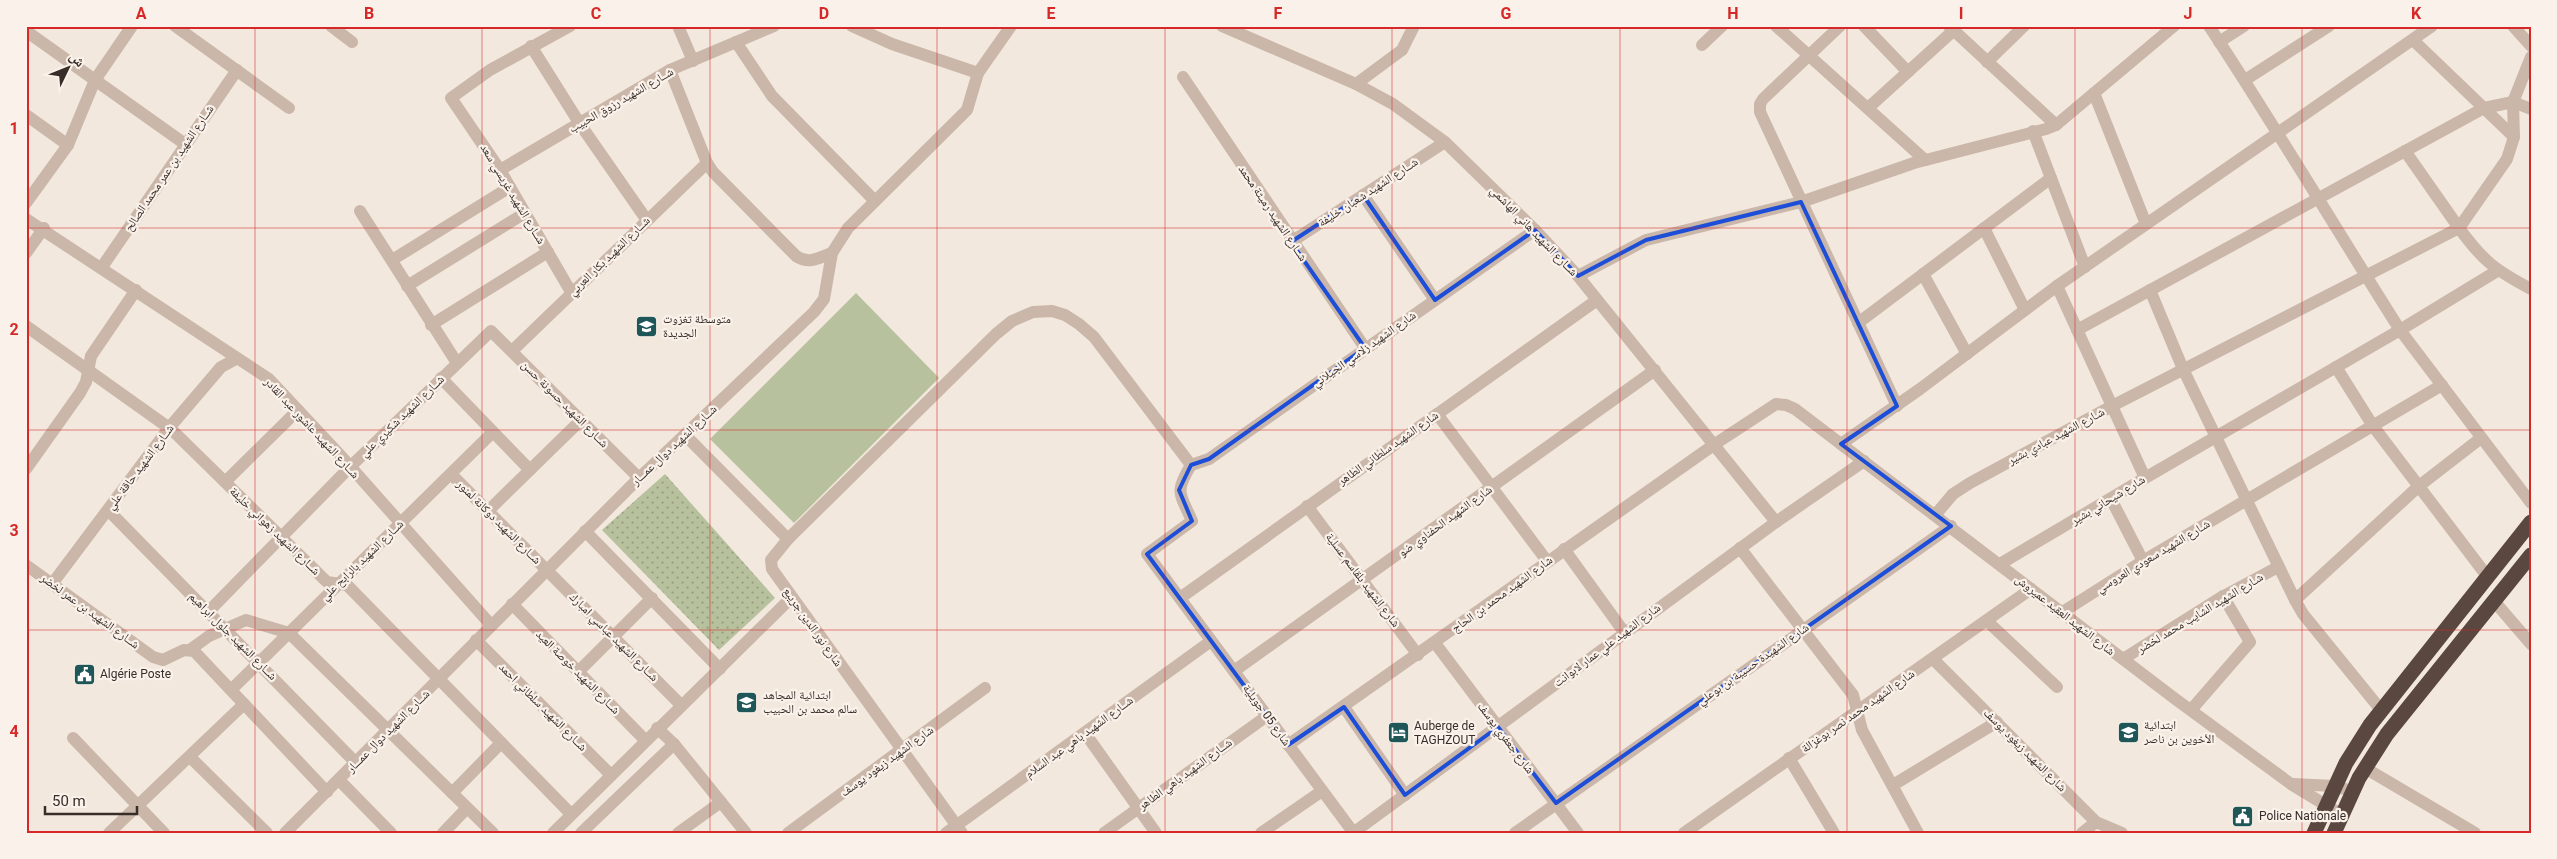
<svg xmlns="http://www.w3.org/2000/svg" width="2557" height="859" viewBox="0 0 2557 859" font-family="Roboto,'Noto Naskh Arabic',sans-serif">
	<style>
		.green { fill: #b7c19d }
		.garden { fill: url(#garden-dots) }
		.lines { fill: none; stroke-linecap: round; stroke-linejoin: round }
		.minor { stroke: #cab7a9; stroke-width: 12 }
		.highway { stroke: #594740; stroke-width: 15 }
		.marked { fill: none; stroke: #1d4ed8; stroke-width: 4; stroke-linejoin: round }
		.grid { fill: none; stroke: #d62828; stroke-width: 1; stroke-opacity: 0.55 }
		.labels { text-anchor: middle; stroke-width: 4.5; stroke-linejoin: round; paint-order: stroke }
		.street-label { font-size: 12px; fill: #382d29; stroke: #faf2ea }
		.poi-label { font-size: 12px; fill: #382d29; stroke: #faf2ea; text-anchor: start }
		.neatline { fill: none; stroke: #d62828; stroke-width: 2 }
		.grid-label { font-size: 16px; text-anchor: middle; font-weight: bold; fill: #d62828 }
	</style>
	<defs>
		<pattern id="garden-dots" width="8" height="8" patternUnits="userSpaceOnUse" patternTransform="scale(1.25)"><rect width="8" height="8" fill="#b7c19d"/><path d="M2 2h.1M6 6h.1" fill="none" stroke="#969d80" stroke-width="1.8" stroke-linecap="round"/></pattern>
	</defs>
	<rect width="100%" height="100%" fill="#f2e8de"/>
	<path class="green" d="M856,293L939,378L794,523L710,439Z"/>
	<path class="garden" d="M665,474L775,598L719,650L602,530Z"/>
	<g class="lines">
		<g class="minor">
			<path d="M175,26L289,108"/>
			<path d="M331,26L352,42"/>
			<path d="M570,26L490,70L451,98L500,170L571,292"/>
			<path d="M678,26L693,61"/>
			<path d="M852,26L892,44L978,73"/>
			<path d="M1222,26L1356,84L1393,104L1445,142L1535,230L1578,276L1776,522"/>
			<path d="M1776,26L1925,160"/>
			<path d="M1840,26L1763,99L1760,104V112L1897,406"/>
			<path d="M1864,26L1908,72"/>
			<path d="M1949,26L2056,125"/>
			<path d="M2513,26L2531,46"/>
			<path d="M26,31L185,144"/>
			<path d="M2413,40L2514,137"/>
			<path d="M736,42L772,96L875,201"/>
			<path d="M2219,42L2244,26"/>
			<path d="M1702,45L1722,26"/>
			<path d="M531,46L580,124L646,219"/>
			<path d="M2531,57L2513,102L2514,137L2507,159L2459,228C2483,261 2495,270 2531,289"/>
			<path d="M1987,62L2024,26"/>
			<path d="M670,70L707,163L713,172L796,256C809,265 818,258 832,253"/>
			<path d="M1183,77L1365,348"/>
			<path d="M2245,80L2329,26"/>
			<path d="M1356,84L1402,50L1414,26"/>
			<path d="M2094,93L2146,224"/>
			<path d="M1868,108L1953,31"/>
			<path d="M26,115L68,145"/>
			<path d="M2033,131L2085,267"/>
			<path d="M500,170L670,70L774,26"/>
			<path d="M1363,195L1435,300"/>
			<path d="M26,203L68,145L95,80L132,26"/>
			<path d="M360,211L457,363"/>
			<path d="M26,219L269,379L341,456L491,625"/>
			<path d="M1984,228L2025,310"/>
			<path d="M1291,242L1445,142"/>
			<path d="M26,253L44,228"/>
			<path d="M392,260L510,187"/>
			<path d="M102,267L237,70"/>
			<path d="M2497,271L2400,330L2531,503"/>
			<path d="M1923,274L1967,354"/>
			<path d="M1578,276L1646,240L1801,202L1914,163L2046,129L2056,125L2174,26"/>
			<path d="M407,286L525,213"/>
			<path d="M2057,286L2145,478"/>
			<path d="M2150,290L2183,369L2295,600L2303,614L2381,710"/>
			<path d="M1858,323L2051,178"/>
			<path d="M431,325L548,252"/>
			<path d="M26,326L172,430L327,582L347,585L571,814"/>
			<path d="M2077,330L2484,108L2513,102L2531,109"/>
			<path d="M512,351L707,163"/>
			<path d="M2336,367L2373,426L2487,576"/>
			<path d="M441,378L530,470"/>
			<path d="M1437,414L1547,561"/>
			<path d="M685,435L788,539L771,560L772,569L962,833"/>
			<path d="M1841,444L1920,389L2057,286L2432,26"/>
			<path d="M1191,465C1174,493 1180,493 1192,521L1147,554L1353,832"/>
			<path d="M1191,465L1209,459L1535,230"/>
			<path d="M26,469L80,393L86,382L91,356L136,290"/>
			<path d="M451,474L681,705"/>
			<path d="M225,482L298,410"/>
			<path d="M2111,499L2143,561"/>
			<path d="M1307,506L1418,655"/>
			<path d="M108,510L356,763"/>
			<path d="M488,511L580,421"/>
			<path d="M1936,514L1953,494L1970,483L2112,406L2459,228L2405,151"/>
			<path d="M585,531L720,669"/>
			<path d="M788,539L996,334L1012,321L1033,312L1052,311L1065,315L1079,324L1094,337L1191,465"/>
			<path d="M1740,548L1853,695L1862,730L1918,833"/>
			<path d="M1564,549L1624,632"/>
			<path d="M2000,564L2145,478L2400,330C2336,229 2275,126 2209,26"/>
			<path d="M26,565L153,657L163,660L184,650L194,651L327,792"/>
			<path d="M52,584L169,428L221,367L236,359"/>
			<path d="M1180,598L1597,300"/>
			<path d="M2295,600L2419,486L2481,438"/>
			<path d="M2494,601L2531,644"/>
			<path d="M512,604L645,740"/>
			<path d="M209,611L349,468L491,331L639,478"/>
			<path d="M2061,613L2143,561L2442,385"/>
			<path d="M1987,621L2057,687"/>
			<path d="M476,640L610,774"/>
			<path d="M1435,643L1578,833"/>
			<path d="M191,649L209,636L246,620L289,633L493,833"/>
			<path d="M1933,659L2096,822L2122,833"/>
			<path d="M2123,659L2220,598L2278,567"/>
			<path d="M1234,671L1655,370"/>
			<path d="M578,672L652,598"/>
			<path d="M232,689L493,432"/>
			<path d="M1344,707L1405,795"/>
			<path d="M2191,710L2250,642L2223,596"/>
			<path d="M657,728L674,744L746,833"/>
			<path d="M1085,733L1156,833"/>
			<path d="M73,738L164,833"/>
			<path d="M1288,745L1715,444L1776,404L1786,405L1795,409L2174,698L2291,784L2342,815"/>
			<path d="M190,757L267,833"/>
			<path d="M1789,758L1834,833"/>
			<path d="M2365,768L2475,833"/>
			<path d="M339,780L391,833"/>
			<path d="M2293,784L2334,786L2352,791"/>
			<path d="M1893,785L1997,722"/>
			<path d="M452,793L501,743"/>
			<path d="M109,833L244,704"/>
			<path d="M285,833L639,478L814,312L824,299L832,253L848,228L967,110L978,73L1011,26"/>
			<path d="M443,833L467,808"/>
			<path d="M553,833L791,598"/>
			<path d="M581,833L674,744"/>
			<path d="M678,833L721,802"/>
			<path d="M788,833L985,688"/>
			<path d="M946,833L1211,641"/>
			<path d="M1104,833L1267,716"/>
			<path d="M1261,833L1322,791"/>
			<path d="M1353,833L1776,522L1864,461"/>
			<path d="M1515,833L1951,526"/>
			<path d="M1684,833L2031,589"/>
			<path d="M2082,833L2096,822"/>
		</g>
		<g class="highway">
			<path d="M2314,833L2346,763L2370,725L2531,522"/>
			<path d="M2334,833L2359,778L2387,734L2531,555"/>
		</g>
	</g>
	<path class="marked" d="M1363,195L1435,300L1535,230L1578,276L1646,240L1801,202L1897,406L1841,444L1951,526L1556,803L1498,727L1405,795L1344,707L1288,745L1147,554L1192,521L1179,490L1191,465L1209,459L1365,348L1291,242Z"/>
	<path class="grid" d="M255,26V833M482,26V833M710,26V833M937,26V833M1165,26V833M1392,26V833M1620,26V833M1847,26V833M2075,26V833M2302,26V833M26,228H2531M26,430H2531M26,630H2531"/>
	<defs>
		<symbol id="school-square" viewBox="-11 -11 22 22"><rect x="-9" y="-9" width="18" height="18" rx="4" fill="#1f5759" stroke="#faf2ea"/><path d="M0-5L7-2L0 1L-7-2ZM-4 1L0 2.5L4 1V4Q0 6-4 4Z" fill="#fff"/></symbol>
		<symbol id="civic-square" viewBox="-11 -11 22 22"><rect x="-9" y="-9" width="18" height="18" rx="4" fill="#1f5759" stroke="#faf2ea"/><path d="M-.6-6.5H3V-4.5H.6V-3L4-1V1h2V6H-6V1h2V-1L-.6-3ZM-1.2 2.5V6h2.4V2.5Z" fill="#fff"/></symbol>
		<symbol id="hotel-square" viewBox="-11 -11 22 22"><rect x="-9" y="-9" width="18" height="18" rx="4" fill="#1f5759" stroke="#faf2ea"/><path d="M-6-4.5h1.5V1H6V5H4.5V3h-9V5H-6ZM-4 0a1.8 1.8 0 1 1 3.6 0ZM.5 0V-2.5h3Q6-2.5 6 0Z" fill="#fff"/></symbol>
	</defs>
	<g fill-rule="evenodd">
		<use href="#school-square" x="634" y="314" width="25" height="25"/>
		<use href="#civic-square" x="72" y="662" width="25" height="25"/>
		<use href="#school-square" x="734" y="690" width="25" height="25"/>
		<use href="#school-square" x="2116" y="720" width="25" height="25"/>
		<use href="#hotel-square" x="1386" y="720" width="25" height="25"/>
		<use href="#civic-square" x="2230" y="804" width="25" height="25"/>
	</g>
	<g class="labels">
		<g class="street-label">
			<text transform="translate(621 100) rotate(-30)" y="4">شــارع الشهيد رزوق الحبيب</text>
			<text transform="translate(169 168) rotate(-56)" y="4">شــارع الشهيد بن عمر محمد الصالح</text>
			<text transform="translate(1368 192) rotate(-33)" y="4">شــارع الشهيد شعبان خليفة</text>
			<text transform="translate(513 194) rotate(59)" y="4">شــارع الشهيد غريسي سعد</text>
			<text transform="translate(1273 213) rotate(56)" y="4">شــارع الشهيد رميثة محمد</text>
			<text transform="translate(1534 231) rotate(46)" y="4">شــارع الشهيد هاني الهاشمي</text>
			<text transform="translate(609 256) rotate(-44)" y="4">شــارع الشهيد بكار العربي</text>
			<text transform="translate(1364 349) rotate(-35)" y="4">شارع الشهيد زلاسي الجيلاني</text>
			<text transform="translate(565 404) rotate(45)" y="4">شــارع الشهيد حسونة حسن</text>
			<text transform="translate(402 416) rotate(-44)" y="4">شــارع الشهيد شكيري علي</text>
			<text transform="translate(312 428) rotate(47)" y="4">شــارع الشهيد عاشور عبد القادر</text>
			<text transform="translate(2056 436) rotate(-28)" y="4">شـارع الشهيد عبادي بشير</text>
			<text transform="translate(674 445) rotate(-43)" y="4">شــارع الشهيد دوال عمـــار</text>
			<text transform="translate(1388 448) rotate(-35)" y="4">شارع الشهيد سلطاني الطاهر</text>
			<text transform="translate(140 467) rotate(-53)" y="4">شــارع الشهيد حاقة علي</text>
			<text transform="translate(2108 500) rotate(-31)" y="4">شارع شيحاني بشير</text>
			<text transform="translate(1445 521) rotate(-36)" y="4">شارع الشهيد الحفناوي ضو</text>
			<text transform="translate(499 522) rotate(45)" y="4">شــارع الشهيد دوكانة لمنور</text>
			<text transform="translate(275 531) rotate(44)" y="4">شــارع الشهيد زهواني خليفة</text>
			<text transform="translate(2153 556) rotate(-31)" y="4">شـارع الشهيد سعودي العروسي</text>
			<text transform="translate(362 560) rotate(-44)" y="4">شــارع الشهيد بالرابح علي</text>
			<text transform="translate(1363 580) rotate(53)" y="4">شارع الشهيد بلقاسم عسلية</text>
			<text transform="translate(1502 594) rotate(-36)" y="4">شارع الشهيد محمد بن الحاج</text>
			<text transform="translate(90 611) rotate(36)" y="4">شــارع الشهيد بن عمر لخضر</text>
			<text transform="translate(2200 613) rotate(-31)" y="4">شـارع الشهيد الشايب محمد لخضر</text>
			<text transform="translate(2065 615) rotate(38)" y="4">شارع الشهيد العقيد عميروش</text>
			<text transform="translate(813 627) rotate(55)" y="4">شارع نور الدين جريبع</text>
			<text transform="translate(233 636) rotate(45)" y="4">شــارع الشهيد جلول ابراهيم</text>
			<text transform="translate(614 637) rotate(45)" y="4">شــارع الشهيد عباسي امبارك</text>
			<text transform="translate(1607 645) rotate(-37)" y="4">شارع الشهيد علي عمار لابوانت</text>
			<text transform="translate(1753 664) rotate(-35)" y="4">شارع الشهيدة حسيبة بن بوعلي</text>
			<text transform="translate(578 672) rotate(45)" y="4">شــارع الشهيد خوصة العيد</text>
			<text transform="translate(543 707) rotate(45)" y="4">شــارع الشهيد سلطاني احمد</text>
			<text transform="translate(1858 711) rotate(-35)" y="4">شارع الشهيد محمد نصر بوغزالة</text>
			<text transform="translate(1267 715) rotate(54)" y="4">شارع 05 جويلية</text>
			<text transform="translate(388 731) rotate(-45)" y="4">شــارع الشهيد دوال عمـــار</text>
			<text transform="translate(1079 737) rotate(-36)" y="4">شــارع الشهيد باهي عبد السلام</text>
			<text transform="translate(1506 738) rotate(53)" y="4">شارع جعفري يوسف</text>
			<text transform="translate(2025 750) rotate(45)" y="4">شارع الشهيد زيغود يوسف</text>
			<text transform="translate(887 761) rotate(-36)" y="4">شارع الشهيد زيغود يوسف</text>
			<text transform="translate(1185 774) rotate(-36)" y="4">شــارع الشهيد باهي الطاهر</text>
		</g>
		<g class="poi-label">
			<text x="663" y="323">متوسطة تغزوت<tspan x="663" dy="14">الجديدة</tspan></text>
			<text x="100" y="678">Algérie Poste</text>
			<text x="763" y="699">ابتدائية المجاهد<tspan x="763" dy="14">سالم محمد بن الحبيب</tspan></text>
			<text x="2144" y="729">ابتدائية<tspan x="2144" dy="14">الأخوين بن ناصر</tspan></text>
			<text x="1414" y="730">Auberge de<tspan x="1414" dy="14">TAGHZOUT</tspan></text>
			<text x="2259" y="820">Police Nationale</text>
		</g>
	</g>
	<rect width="2557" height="859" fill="none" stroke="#faf2ea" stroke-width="55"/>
	<g transform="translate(68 68) rotate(47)" stroke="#faf2ea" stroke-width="4" paint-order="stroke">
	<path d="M0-4L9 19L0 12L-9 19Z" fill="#382d29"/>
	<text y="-8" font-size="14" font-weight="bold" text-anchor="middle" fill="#382d29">ش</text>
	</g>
	<path d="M45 806v8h92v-8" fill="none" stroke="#382d29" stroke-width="2.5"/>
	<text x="52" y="806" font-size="15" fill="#382d29" stroke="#faf2ea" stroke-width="4" paint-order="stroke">50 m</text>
	<rect x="28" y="28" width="2502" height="804" class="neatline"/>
	<g class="grid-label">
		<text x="141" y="19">A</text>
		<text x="369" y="19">B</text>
		<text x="596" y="19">C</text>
		<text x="824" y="19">D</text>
		<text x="1051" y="19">E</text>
		<text x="1278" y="19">F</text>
		<text x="1506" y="19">G</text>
		<text x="1733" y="19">H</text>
		<text x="1961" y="19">I</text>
		<text x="2188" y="19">J</text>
		<text x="2416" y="19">K</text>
		<text x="14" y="134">1</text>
		<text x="14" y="335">2</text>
		<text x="14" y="536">3</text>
		<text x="14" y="737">4</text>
	</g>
</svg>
